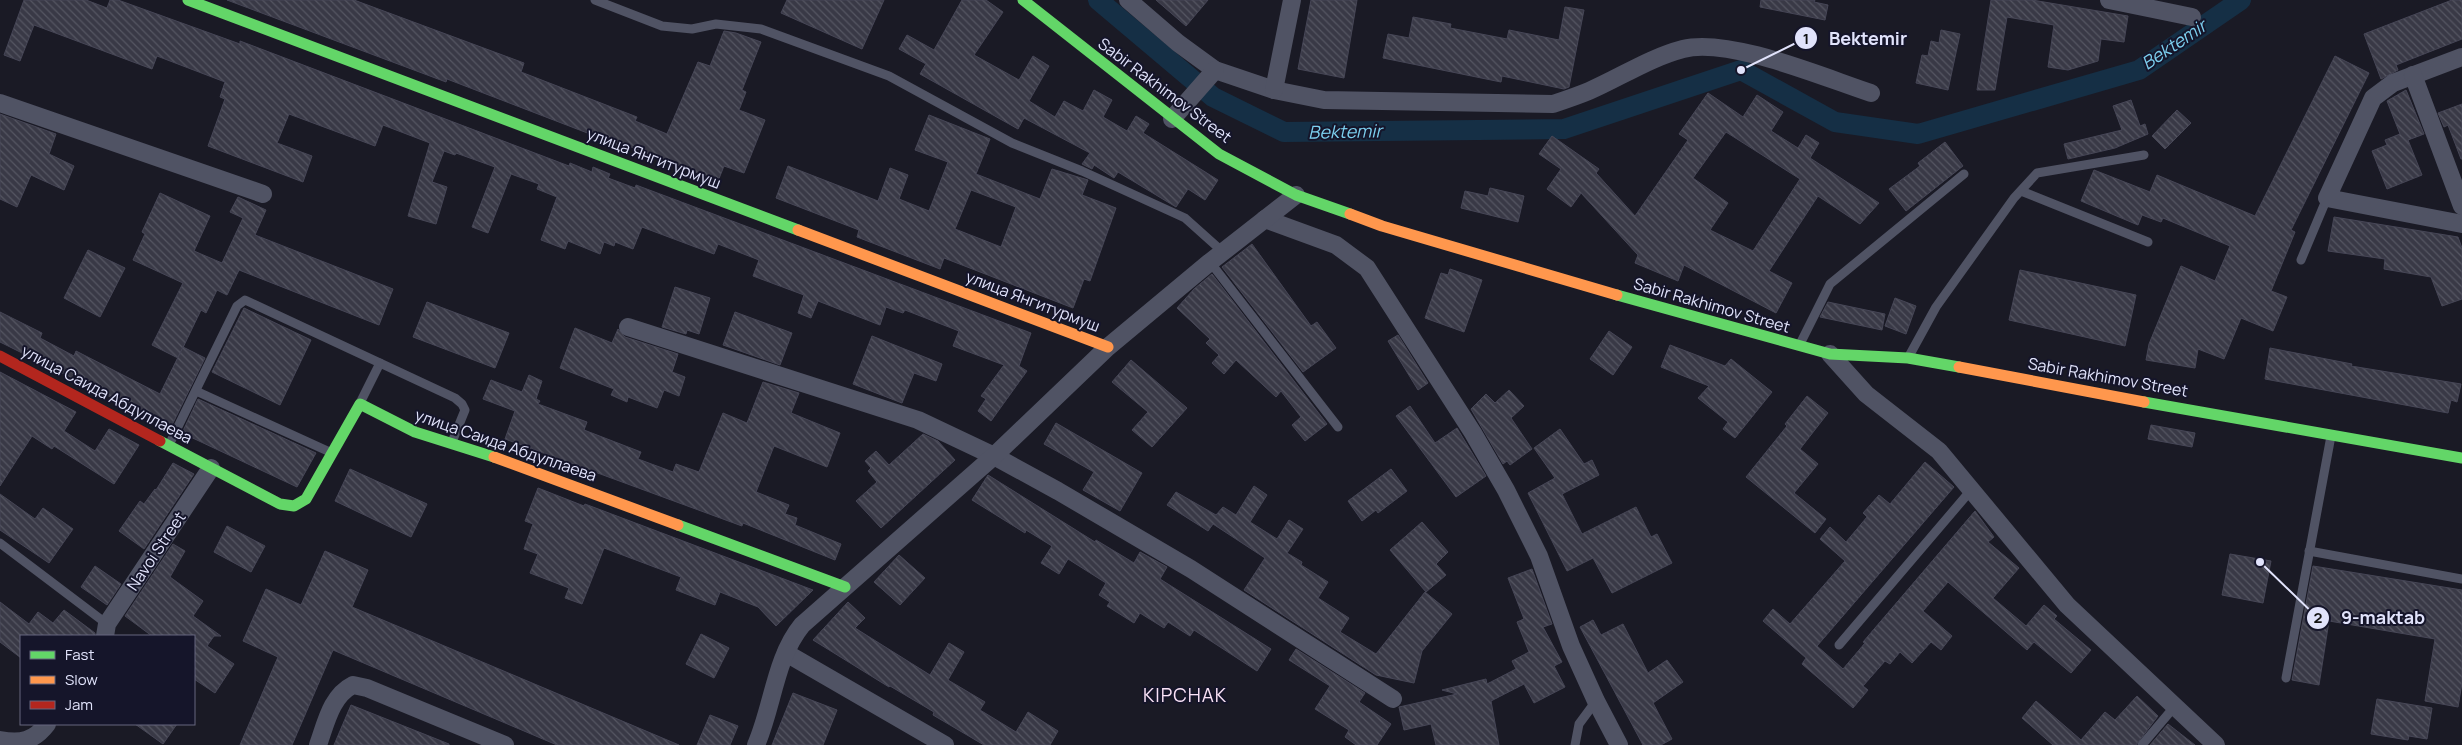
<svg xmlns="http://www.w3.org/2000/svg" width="2462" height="745" viewBox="0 0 2462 745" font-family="Manrope,sans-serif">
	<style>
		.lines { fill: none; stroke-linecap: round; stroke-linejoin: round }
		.canal { stroke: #152f45; stroke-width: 20 }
		.building { fill: url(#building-back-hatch); stroke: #464656; fill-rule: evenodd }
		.lane { stroke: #505364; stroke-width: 9 }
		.street { stroke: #505364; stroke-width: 18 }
		.fast { stroke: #63d668; stroke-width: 11 }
		.slow { stroke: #ff974d; stroke-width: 11 }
		.jam { stroke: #b3261e; stroke-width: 11 }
		.labels { text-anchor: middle; stroke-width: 4; stroke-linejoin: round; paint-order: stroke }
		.street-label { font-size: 16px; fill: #e1e3fb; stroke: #15152a }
		.water-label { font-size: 18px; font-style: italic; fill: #7ccfef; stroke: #15152a }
		.quarter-label { font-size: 19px; letter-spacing: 1px; fill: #fbe3f7; stroke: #15152a }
		.leader { fill: none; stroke: #e1e3fb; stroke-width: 2 }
		.callout-dot { fill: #e1e3fb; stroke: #15152a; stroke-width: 2 }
		.mark-label { font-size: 15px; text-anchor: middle; font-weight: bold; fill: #111 }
		.callout-label { font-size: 18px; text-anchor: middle; font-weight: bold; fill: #e1e3fb; stroke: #15152a; stroke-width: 4; stroke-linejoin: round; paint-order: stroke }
	</style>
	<defs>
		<pattern id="building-back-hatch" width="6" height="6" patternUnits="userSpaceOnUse" patternTransform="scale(1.25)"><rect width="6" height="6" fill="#393946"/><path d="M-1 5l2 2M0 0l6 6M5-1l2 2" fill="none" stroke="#555662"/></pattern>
	</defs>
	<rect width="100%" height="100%" fill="#1a1a25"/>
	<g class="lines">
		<path class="canal" d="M1098,0L1213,97L1284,132L1564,129L1741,70L1835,122L1918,134L2139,70L2241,0"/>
	</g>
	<g class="building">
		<path d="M24,0H86L107,8L110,0H118L240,44V41L569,166L570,163L592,172L593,167L610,174L608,178L635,188L636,185L1031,333L1019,366L1027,371L991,421L978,411L986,399L981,396L1004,365L953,346L959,331L905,310L903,313L886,307L880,325L818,301L811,318L798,313L804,295L753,276L759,260L718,244L714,254L642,227L633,249L615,242L614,246L604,242L600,254L568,241L565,249L541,240L557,197L537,189L539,184L511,174L488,233L472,227L495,167L456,153L455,155L444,151L432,182L447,187L436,224L408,216L430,143L383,125L375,146L289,114L277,143L312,156L303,182L208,146L225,99L220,97L225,82L157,56L152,69L34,25L20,61L4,55Z"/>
		<path d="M227,0H354L524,63L521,72L637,117L635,121L667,134L698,62L710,66L724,31L736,33L761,42L742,90L746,92L739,110L765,120L744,173L724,166L718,181L626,145L625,148L620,146L619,148L602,141L603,139L447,79L446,82Z"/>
		<path d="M787,0H884L862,49L781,13Z"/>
		<path d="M962,0H986L1003,12L974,55L1019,80L1033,56L1049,66L1029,101L1055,117L1064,101L1083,111L1094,90L1112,100L1103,117L1127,131L1136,116L1149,124L1143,133L1218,180L1205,200L1188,189L1176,207L1118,172L1114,178L1094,165L1092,169L1082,164L1090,153L1024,118L1018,129L920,74L926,64L899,49L907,35L934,50Z"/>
		<path d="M1156,0H1208L1186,26Z"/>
		<path d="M1311,0H1357L1344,78L1298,69Z"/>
		<path d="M1761,0H1815L1814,2L1828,5L1825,20L1760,7Z"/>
		<path d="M1991,0H2032L2128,16L2124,42L2101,39L2098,61L2068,70L2048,67L2054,25L2007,17L1995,90H1977Z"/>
		<path d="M2452,0H2462V39L2396,65L2398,70L2381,79L2364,34Z"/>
		<path d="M1565,7L1584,10L1569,87L1564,89L1502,76L1501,82L1383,58L1388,34L1409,38L1413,17L1451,24L1450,28L1507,39L1509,30L1559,40Z"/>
		<path d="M1941,30L1960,34L1948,90L1916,83L1922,55L1928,56L1931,41L1939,43Z"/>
		<path d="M2335,56L2369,73L2291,230L2295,232L2271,291L2287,297L2273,331L2241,318L2224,359L2198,349L2195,368L2146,360L2149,344L2181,266L2215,281L2230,246L2163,218L2161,222L2142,215L2138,225L2081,201L2094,170L2150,192L2157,175L2255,216Z"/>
		<path d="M2406,90L2424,134L2408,140L2422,175L2387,189L2372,151L2387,145L2385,140L2400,134L2387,101Z"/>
		<path d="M1708,93L1743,117L1757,95L1783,112L1771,131L1798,148L1806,135L1819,143L1810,158L1879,203L1860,224L1818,196L1769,271L1792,283L1776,313L1684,265L1678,281L1635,263L1638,255L1581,193L1571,207L1547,189L1561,169L1539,154L1552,136L1599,169L1596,173L1635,216L1688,140L1679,134ZM1726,132L1800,179L1753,251L1710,230L1728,203L1693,178Z"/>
		<path d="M2131,100L2140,126L2145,124L2148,134L2115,148L2068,159L2064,144L2122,130L2113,106Z"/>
		<path d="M2462,104V159H2461L2448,125L2444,127L2438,113Z"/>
		<path d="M2177,110L2191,123L2165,149L2152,136Z"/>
		<path d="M0,114L56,134L49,154L74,166L64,190L31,175L17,207L0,199Z"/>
		<path d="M929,115L990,139L976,174L1040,199L1052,169L1088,180L1082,195L1116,208L1090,281L1084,279L1073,308L944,258L940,269L857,237L859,230L776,198L788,166L878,201L890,168L908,175L899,199L929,211L948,162L915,150ZM971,190L1016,207L1001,247L955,229Z"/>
		<path d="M1945,142L1963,166L1906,211L1889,189L1920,166L1918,163Z"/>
		<path d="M1490,188L1524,196L1518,222L1461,208L1465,191L1488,196Z"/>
		<path d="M160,193L210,216L194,251L222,263L243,218L230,212L238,197L266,210L255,235L393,289L379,325L239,270L227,295L217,290L206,313L201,310L178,358L152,345L183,283L133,260L145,234L142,232Z"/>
		<path d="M2334,217L2458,237L2462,248V299L2442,306L2431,277L2384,269L2385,259L2328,251Z"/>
		<path d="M1252,244L1311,326L1317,322L1336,348L1303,372L1222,267Z"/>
		<path d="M88,250L125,268L100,317L64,298Z"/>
		<path d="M1450,269L1482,280L1464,332L1425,318L1441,273L1448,275Z"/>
		<path d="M2020,270L2136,295L2125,346L2009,320Z"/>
		<path d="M1212,274L1327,424L1305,441L1292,425L1301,417L1281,391L1276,397L1236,360L1224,374L1212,363L1219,355L1206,343L1210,339L1177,308L1194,289Z"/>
		<path d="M675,287L710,298L699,334L687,330L686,334L662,327Z"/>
		<path d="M1895,298L1916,306L1906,334L1885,326Z"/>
		<path d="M427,302L509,333L495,368L413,337Z"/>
		<path d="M1828,302L1885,314L1882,330L1820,317Z"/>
		<path d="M244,308L311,340L280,405L212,372Z"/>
		<path d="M0,312L42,333L40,338L74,356L76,351L160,394L183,347L205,358L171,427L0,342Z"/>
		<path d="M735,312L792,333L780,365L723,345Z"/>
		<path d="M575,328L612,343L618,329L625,337L678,354L672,372L685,377L679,396L664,390L657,408L628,397L627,402L611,395L614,389L560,368Z"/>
		<path d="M1609,331L1632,347L1613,375L1590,359Z"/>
		<path d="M1398,335L1428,383L1418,390L1388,341Z"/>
		<path d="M872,336L942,364L936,381L914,373L902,403L853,384Z"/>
		<path d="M1670,345L1725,366L1731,359L1772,392L1735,438L1723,429L1728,422L1698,398L1709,386L1661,367Z"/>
		<path d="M2270,348L2352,364L2351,366L2461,384L2457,402L2451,400L2448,413L2265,379Z"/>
		<path d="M1131,360L1187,408L1152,447L1132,430L1148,412L1112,382Z"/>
		<path d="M0,372L76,412L64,431L95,451L109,429L139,445L114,484L54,446L52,449L32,436L0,486Z"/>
		<path d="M529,375L542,381L536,399L540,401L538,404L587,422L584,430L641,452L638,459L673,472L676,464L699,472L723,413L747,423L763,382L799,393L791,413L840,433L827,467L774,446L756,492L789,505L785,514L797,518L795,525L841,544L835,560L743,523L742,526L505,439L515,411L483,399L491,380L522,392Z"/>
		<path d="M1509,390L1524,406L1511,418L1532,449L1510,465L1507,461L1503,464L1471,409L1486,394L1495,403Z"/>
		<path d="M1807,396L1828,413L1800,449L1818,464L1794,493L1826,519L1815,533L1746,477L1787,426L1785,424Z"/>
		<path d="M198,399L316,453L297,487L182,433Z"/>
		<path d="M1410,406L1435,443L1457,428L1486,476L1456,497L1396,416Z"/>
		<path d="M1056,423L1142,473L1120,511L1083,490L1094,472L1044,444Z"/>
		<path d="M2151,425L2195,433L2192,447L2148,439Z"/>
		<path d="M1560,429L1584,464L1592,460L1599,475L1562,494L1582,534L1636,507L1651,537L1657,534L1672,563L1612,593L1593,558L1567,571L1528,493L1555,478L1534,448Z"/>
		<path d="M923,434L938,441L955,460L881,528L856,501L877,482L868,471L871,468L865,461L876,451L889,465Z"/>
		<path d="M1925,462L1954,487L1817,646L1843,669L1865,643L1863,642L1975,511L1994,537L1988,542L2019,568L1993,598L2026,626L2044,605L2057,616L2054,619L2091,650L2071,673L2034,642L2027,650L1948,582L1923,611L1952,636L1941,650L1931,642L1912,663L1900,652L1890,664L1885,661L1863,686L1868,690L1853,708L1802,664L1806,658L1763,621L1773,609L1790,624L1845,561L1820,539L1830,527L1846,542L1867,517L1863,513L1879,495L1890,504Z"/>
		<path d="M173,463L194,474L144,549L119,531L140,501L144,504L155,489L156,490Z"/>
		<path d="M350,469L427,504L411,537L335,501Z"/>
		<path d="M1391,469L1407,491L1378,513L1376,510L1362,521L1348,501Z"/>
		<path d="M988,475L1095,542L1096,540L1134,563L1140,552L1167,567L1160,579L1271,649L1257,671L1194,630L1190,636L1168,622L1164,628L1140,613L1134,623L1107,606L1110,602L1099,595L1106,583L1068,559L1059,574L1041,563L1052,546L1026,530L1025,533L972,500Z"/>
		<path d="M1254,486L1267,495L1250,522L1277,539L1289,520L1303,529L1287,553L1302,562L1301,565L1328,582L1318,598L1349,618L1340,632L1376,654L1425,592L1452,614L1422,651L1414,683L1376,675L1244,590L1265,558L1213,524L1208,531L1167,505L1176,492L1216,515L1223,507L1236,515Z"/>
		<path d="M538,488L584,506L585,504L813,590L776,626L758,607L720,592L715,605L676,590L681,577L604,548L582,604L565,598L569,588L530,573L538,554L524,549L533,524L525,521Z"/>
		<path d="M0,494L35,519L43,508L73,529L49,563L0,530Z"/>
		<path d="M1422,522L1448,552L1436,564L1446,575L1426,592L1390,550Z"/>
		<path d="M227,526L265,546L251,572L214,552Z"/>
		<path d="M173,544L185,551L170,577L203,601L193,616L221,636H214L207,646L234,664L215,693L194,679V636H152L125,616Z"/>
		<path d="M325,551L368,570L352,607L679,745H557L333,650L292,745H240L278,657L243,641L266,589L301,605Z"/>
		<path d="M2230,554L2271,561L2263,603L2222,595Z"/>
		<path d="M899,555L925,578L900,605L874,582Z"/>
		<path d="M95,566L121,584L107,605L81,587Z"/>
		<path d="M2313,566L2462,590V683L2458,707L2425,701L2435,639L2329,621L2319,685L2292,680Z"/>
		<path d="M1532,569L1552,624L1543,627L1562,662L1554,666L1565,687L1534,703L1524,684L1491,701L1499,745H1436L1431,724L1404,730L1399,707L1457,694L1442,690L1486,679L1487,684L1516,669L1512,661L1529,652L1517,622L1524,619L1508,578Z"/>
		<path d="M0,602L29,624L38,612L53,623L64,610L95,633V636H21V658L0,642Z"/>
		<path d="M848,602L865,618L855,628L930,675L949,643L964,652L948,680L985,702L980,710L1016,732L1028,712L1058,731L1050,745H984L933,715L934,712L890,686L889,687L813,640Z"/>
		<path d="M1593,620L1601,635L1623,624L1648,673L1667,660L1683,682L1653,703L1672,739L1661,745H1643L1580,627Z"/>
		<path d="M701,634L729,648L714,678L686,664Z"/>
		<path d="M1296,649L1365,693L1359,702L1391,724L1377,745H1356L1345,737L1349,730L1315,709L1330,686L1289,660Z"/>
		<path d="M793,693L837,710L823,745H772Z"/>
		<path d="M2137,696L2158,716L2136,745H2053L2022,718L2036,701L2081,740L2105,712L2115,720Z"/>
		<path d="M2377,699L2432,708L2427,739L2409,736L2408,740L2371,734Z"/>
		<path d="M351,705L449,744V745H334Z"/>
		<path d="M710,715L738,726L730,745H697Z"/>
		<path d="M135,724H177L163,744Z"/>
		<path d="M2168,724L2195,745H2150Z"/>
	</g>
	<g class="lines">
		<g class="lane">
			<path d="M595,0L662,26L692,29L716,24L761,29L889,76L1012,143L1082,171L1185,218L1223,252"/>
			<path d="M2021,191L2148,242"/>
			<path d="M2301,260L2327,198"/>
			<path d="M1210,262L1338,427"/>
			<path d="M1800,344L1830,284L1964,174"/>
			<path d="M1908,358L1936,307L2014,198L2037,173L2144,155"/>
			<path d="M196,391L332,453"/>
			<path d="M360,403L380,363"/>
			<path d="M169,445L237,306L245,300L455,398L462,404L465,410L452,442"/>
			<path d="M0,543L107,624"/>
			<path d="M2309,551L2462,579"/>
			<path d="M1839,645L1972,489"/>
			<path d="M2286,678L2331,436"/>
			<path d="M1575,745L1579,724L1596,701"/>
			<path d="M2142,745L2175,706"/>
		</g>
		<g class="street">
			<path d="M1128,0L1178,43L1215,70L1274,90L1324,100L1553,104C1565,100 1577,96 1589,91C1621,77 1649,58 1683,49C1729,37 1825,78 1871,93"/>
			<path d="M2109,0L2192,17"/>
			<path d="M2462,57L2393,83L2373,98L2327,198L2462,224"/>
			<path d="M2413,75L2462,206"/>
			<path d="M1274,90L1292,0"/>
			<path d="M0,103L263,194"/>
			<path d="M1172,119L1215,70"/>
			<path d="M1265,219L1336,245L1367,268L1473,433L1506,490L1539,556L1571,646L1596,701L1619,745"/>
			<path d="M628,327L918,420L994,456L1058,491L1191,569L1393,699"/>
			<path d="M1830,354L1866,394L1939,451L2067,605L2216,745"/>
			<path d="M105,636L107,624L211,468"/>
			<path d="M786,653L945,745"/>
			<path d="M0,740C21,744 34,741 47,724"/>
			<path d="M318,745C326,723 331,696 353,685L367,688L505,745"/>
			<path d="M756,745C773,706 775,658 802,625L994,456L1108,347L1210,262L1296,195"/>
		</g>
		<g class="fast">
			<path d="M188,0L798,230"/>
			<path d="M1023,0L1219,154L1296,195L1350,214"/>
			<path d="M1617,295L1830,354L1908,358L1959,367"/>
			<path d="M2144,402L2462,458"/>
			<path d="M160,441L280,504L294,506L306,499L360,404L415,432L494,457"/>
			<path d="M678,525L845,587"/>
		</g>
		<g class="slow">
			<path d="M1350,214L1382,226L1617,295"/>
			<path d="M798,230L1108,347"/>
			<path d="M1959,367L2144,402"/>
			<path d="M494,457L678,525"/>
		</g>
		<path class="jam" d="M0,356L160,441"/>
	</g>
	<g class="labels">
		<g class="street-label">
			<text transform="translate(1165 90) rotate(37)" y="6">Sabir Rakhimov Street</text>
			<text transform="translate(654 158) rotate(21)" y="6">улица Янгитурмуш</text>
			<text transform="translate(1033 301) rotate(21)" y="6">улица Янгитурмуш</text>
			<text transform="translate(1712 305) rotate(16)" y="6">Sabir Rakhimov Street</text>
			<text transform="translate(2108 377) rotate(10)" y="6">Sabir Rakhimov Street</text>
			<text transform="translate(107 394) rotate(28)" y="6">улица Саида Абдуллаева</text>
			<text transform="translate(506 445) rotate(19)" y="6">улица Саида Абдуллаева</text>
			<text transform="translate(156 551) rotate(-56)" y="6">Navoi Street</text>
		</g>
		<g class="water-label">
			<text transform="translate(2174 45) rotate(-34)" y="6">Bektemir</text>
			<text transform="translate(1345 132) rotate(-1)" y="6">Bektemir</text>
		</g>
		<g class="quarter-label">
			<text x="1185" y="702">KIPCHAK</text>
		</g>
	</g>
	<path class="leader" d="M1741 70L1806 38M2260 562L2318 618"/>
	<g class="callout-dot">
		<circle cx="1741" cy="70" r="5"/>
		<circle cx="2260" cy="562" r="5"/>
		<circle cx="1806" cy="38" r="12"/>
		<circle cx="2318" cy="618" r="12"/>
	</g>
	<g class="mark-label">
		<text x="1806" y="44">1</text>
		<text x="2318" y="623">2</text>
	</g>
	<g class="callout-label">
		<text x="1868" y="45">Bektemir</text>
		<text x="2383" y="624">9-maktab</text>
	</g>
	<rect x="20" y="635" width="175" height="90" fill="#15152a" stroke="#67677e"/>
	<rect x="30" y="651" width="25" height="8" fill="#63d668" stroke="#67677e"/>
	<text x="65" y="660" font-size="15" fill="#e1e3fb">Fast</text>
	<rect x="30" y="676" width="25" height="8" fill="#ff974d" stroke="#67677e"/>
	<text x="65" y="685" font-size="15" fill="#e1e3fb">Slow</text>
	<rect x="30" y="701" width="25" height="8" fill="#b3261e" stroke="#67677e"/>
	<text x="65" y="710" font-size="15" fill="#e1e3fb">Jam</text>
</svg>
